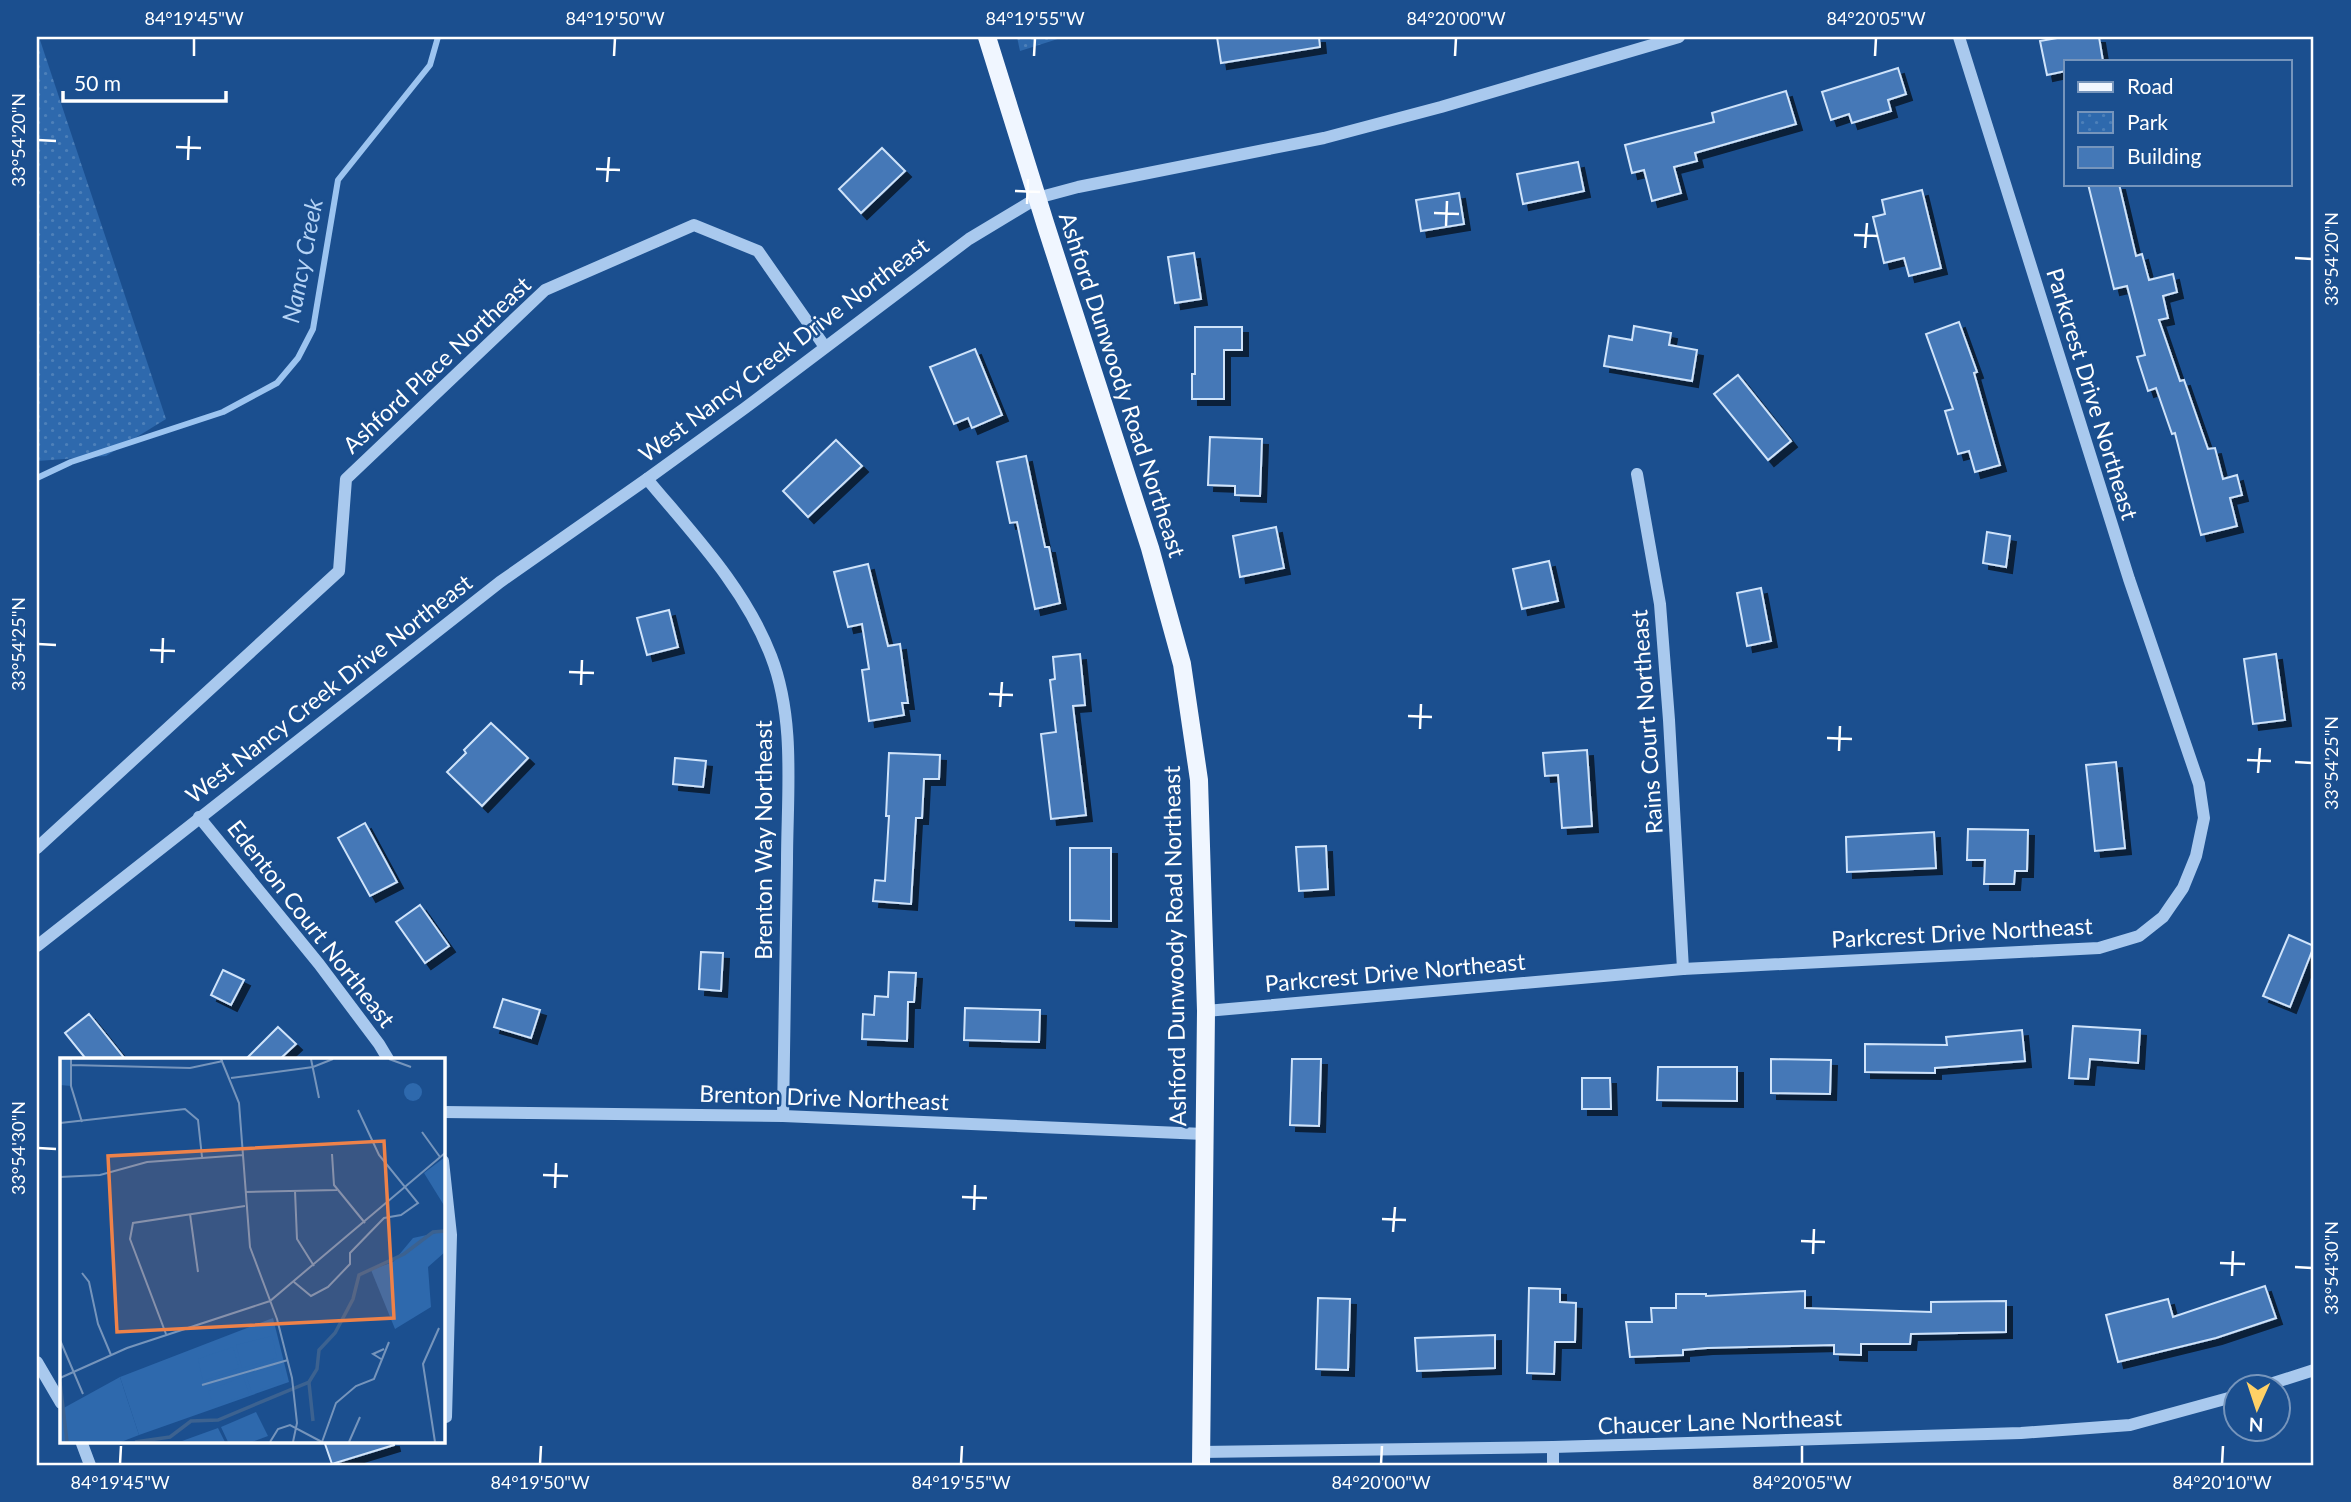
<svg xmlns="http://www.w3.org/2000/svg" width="2351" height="1502" viewBox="0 0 2351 1502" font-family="Lato,sans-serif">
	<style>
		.park { fill: url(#park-dots) }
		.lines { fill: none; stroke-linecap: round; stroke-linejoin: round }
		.stream { stroke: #9cc4f0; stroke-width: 6 }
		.building { fill: #4478b7; stroke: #cfe3fa; stroke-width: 2; filter: url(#shadow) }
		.minor { stroke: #a9c9ee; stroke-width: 12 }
		.major { stroke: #f0f6ff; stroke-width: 18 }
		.ticks { fill: none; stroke: #fff; stroke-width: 2.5 }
		.labels { text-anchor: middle; stroke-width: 5; stroke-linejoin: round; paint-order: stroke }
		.street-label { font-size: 23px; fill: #fff; stroke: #1b4f8f }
		.water-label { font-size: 24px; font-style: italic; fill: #b5d3f5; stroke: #1b4f8f }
		.inset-river { fill: none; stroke: #3c6290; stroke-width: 3.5 }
		.inset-road { fill: none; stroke: #7695bc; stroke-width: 2 }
		.view { fill: #ee8249; fill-opacity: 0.15; stroke: #ee8249; stroke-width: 3.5 }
		.inset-edge { fill: none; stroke: #fff; stroke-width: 3.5 }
		.neatline { fill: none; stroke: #fff; stroke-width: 2.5 }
		.ticks-label { font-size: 18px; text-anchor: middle; fill: #fff }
	</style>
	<defs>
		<pattern id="park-dots" width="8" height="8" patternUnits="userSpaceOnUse" patternTransform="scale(1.75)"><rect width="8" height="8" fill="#2e69ad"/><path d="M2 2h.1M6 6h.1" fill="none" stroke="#4d80b9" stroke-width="1.8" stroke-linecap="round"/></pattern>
		<filter id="shadow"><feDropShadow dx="6" dy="6" stdDeviation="0" flood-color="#0009"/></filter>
	</defs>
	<rect width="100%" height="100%" fill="#1b4f8f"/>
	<g class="park">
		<path d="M37,37H39L166,419L106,456L37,461Z"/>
		<path d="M1017,37H1064L1020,51Z"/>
	</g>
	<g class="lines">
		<path class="stream" d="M37,478L71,462L223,412L277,383L298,358L313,329L338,180L430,65L438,37"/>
	</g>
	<g class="building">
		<path d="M1217,37H1319L1320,47L1221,63Z"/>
		<path d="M2063,37H2099L2103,61H2066V71L2047,75L2040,41Z"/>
		<path d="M1898,68L1906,94L1888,100L1891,111L1852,123L1849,114L1831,120L1822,92Z"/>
		<path d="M1786,91L1796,124L1695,153L1697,161L1674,167L1681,193L1652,201L1644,170L1632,173L1625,145L1714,122L1712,113Z"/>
		<path d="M882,148L905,171L861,213L839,189Z"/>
		<path d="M1578,162L1584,191L1523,204L1517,174Z"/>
		<path d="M2088,184H2119L2136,256L2142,254L2149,280L2173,274L2177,292L2163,296L2168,318L2159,320L2180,381L2184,380L2208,449L2215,448L2223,479L2237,475L2242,495L2230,498L2237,526L2201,535L2175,433L2172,434L2156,388L2148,391L2137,357L2145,355L2127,286L2114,289Z"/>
		<path d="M1922,190L1941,268L1909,276L1904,258L1884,263L1873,217L1885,214L1882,200Z"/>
		<path d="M1459,193L1464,224L1421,231L1416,200Z"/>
		<path d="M1194,253L1201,299L1175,303L1168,257Z"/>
		<path d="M1959,322L1977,372L1974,373L2000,465L1975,472L1969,451L1958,454L1945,411L1953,409L1926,334Z"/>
		<path d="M1634,326L1671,333L1669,345L1697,350L1692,381L1604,366L1609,336L1632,340Z"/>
		<path d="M1195,327H1242V350H1224V399H1192V374H1195Z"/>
		<path d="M975,349L1002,415L972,428L968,418L954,424L930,367Z"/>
		<path d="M1738,375L1791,441L1768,460L1714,394Z"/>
		<path d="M1210,437L1262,439L1260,496L1235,495V486L1208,485Z"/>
		<path d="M836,440L862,466L808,517L783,491Z"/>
		<path d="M1026,456L1045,547H1049L1060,603L1035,609L1017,522L1010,523L997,462Z"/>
		<path d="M1276,527L1284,568L1240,577L1233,536Z"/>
		<path d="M1987,532L2010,536L2006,567L1983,563Z"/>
		<path d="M1549,561L1558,601L1522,609L1513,569Z"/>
		<path d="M868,564L888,646L900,644L908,703H902L904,715L869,721L862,670L869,669L862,624L848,627L834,572Z"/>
		<path d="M1761,588L1771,641L1747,646L1737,593Z"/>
		<path d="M669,610L678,647L647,655L637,618Z"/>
		<path d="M1080,654L1085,705L1073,706L1086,815L1051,819L1041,734L1056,732L1050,680L1055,679L1053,657Z"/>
		<path d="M2276,654L2285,720L2253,724L2244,659Z"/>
		<path d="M491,723L528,758L482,806L447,772L466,753L464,750Z"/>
		<path d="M1587,750L1592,826L1562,828L1558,775L1545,776L1543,753Z"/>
		<path d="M889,753L940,755L939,779H924L922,818H916L911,904L873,901L875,880L885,881L889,816H886Z"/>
		<path d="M675,758L706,761L703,787L673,784Z"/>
		<path d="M2116,762L2125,848L2095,851L2086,765Z"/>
		<path d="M365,823L397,882L370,896L338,838Z"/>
		<path d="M1968,829L2028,830L2027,871H2015L2014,884H1984L1985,860H1967Z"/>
		<path d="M1934,832L1936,868L1847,872L1846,837Z"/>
		<path d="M1326,846L1328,889L1299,891L1296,847Z"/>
		<path d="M1070,848H1111V921L1070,920Z"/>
		<path d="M420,905L449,946L425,963L396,922Z"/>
		<path d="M2289,935L2314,946L2290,1007L2263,996Z"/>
		<path d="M701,952L723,953L721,991L699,989Z"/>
		<path d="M223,970L244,980L231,1005L211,995Z"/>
		<path d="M889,972L916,973L914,1002H908L907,1041L862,1039L863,1014L874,1015L875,996L888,997Z"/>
		<path d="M503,999L540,1010L531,1038L494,1027Z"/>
		<path d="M965,1008L1040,1010L1039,1042L964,1040Z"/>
		<path d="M89,1014L125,1059H86L65,1033Z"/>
		<path d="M2073,1026L2140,1030L2138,1063L2090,1059L2088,1079L2069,1078Z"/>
		<path d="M278,1027L296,1044L280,1059H246Z"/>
		<path d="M2022,1030L2025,1061L1935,1068V1073L1865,1072V1044L1947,1045L1946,1037Z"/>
		<path d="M1292,1059H1321L1319,1126L1290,1125Z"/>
		<path d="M1771,1059L1831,1060L1830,1094L1771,1093Z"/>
		<path d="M1658,1067H1737V1101L1657,1100Z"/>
		<path d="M1582,1078H1610L1611,1109H1582Z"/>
		<path d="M2265,1286L2276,1318L2216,1338L2118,1362L2106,1315L2168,1299L2173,1317Z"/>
		<path d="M1529,1288L1560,1289V1302L1576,1303L1575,1342H1555L1554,1374L1527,1373Z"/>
		<path d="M1805,1291V1308L1931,1312V1302L2006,1301V1332L1911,1334L1910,1344H1861V1355L1834,1354V1345L1707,1348L1683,1350V1355L1630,1357L1626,1322H1652L1651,1308H1676V1294H1706V1296Z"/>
		<path d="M1318,1298L1350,1299L1348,1370L1316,1369Z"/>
		<path d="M1495,1335V1368L1417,1371L1415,1338Z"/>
		<path d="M324,1441H393L394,1445L332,1464Z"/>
	</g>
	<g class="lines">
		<g class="minor">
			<path d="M1637,474L1660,604L1669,720L1683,969"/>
			<path d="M647,479C693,534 745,588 771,656C796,720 787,795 787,862C785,946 784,1031 783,1116"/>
			<path d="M199,817L319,964L379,1044L388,1059"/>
			<path d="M37,848L339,571L346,479L545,290L694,225L758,251L825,347"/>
			<path d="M37,946L500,582L647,479L745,408L969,239L1037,198L1078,187L1324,138L1441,107L1679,37"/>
			<path d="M1206,1011L1683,969L2099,948L2139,936L2163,917L2183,888L2196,856L2204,818L2199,784L2129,579L1959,37"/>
			<path d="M443,1112L783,1116L1204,1134"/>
			<path d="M443,1161L451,1235L446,1417"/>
			<path d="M37,1362L61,1403"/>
			<path d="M2264,1386L2314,1370"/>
			<path d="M81,1441L90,1465"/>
			<path d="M1553,1447V1465"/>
			<path d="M1201,1452L1553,1447L2021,1433L2130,1425L2236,1396"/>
		</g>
		<path class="major" d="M987,37L1046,226L1150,548L1182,664L1199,780L1206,1011L1201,1465"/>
	</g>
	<path class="ticks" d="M194,56V38M614,56L615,38M1034,56L1035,38M1455,56L1456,38M1875,56L1876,38M38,140L56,141M176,147L201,148M188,160L189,136M596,169L620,170M607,182L609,157M1015,191L1040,192M1027,204L1028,179M1434,213L1459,214M1446,226L1447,201M1854,235L1878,236M1865,248L1867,223M2295,258L2312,259M38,644L56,645M150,650L175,651M162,663L163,638M569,672L594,673M581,685L582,660M989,694L1013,695M1000,707L1002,682M1408,716L1432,717M1420,729L1421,704M1827,738L1852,739M1839,751L1840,726M2247,760L2271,761M2295,762L2312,763M2258,773L2260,748M38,1148L56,1149M543,1175L568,1176M555,1188L556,1163M962,1197L987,1198M974,1210L975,1185M1382,1219L1406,1220M1393,1232L1395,1207M1801,1241L1825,1242M1813,1254L1814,1229M2220,1263L2245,1264M2295,1267L2312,1268M2232,1276L2233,1251M120,1464L121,1446M540,1464L541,1446M961,1464L962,1446M1381,1464L1382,1446M1802,1464V1446M2222,1464L2223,1446"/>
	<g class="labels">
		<g class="street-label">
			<text transform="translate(784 350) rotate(-37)" y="8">West Nancy Creek Drive Northeast</text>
			<text transform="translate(437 365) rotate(-43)" y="8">Ashford Place Northeast</text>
			<text transform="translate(1122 385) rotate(72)" y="8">Ashford Dunwoody Road Northeast</text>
			<text transform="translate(2092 394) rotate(73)" y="8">Parkcrest Drive Northeast</text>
			<text transform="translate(329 689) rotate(-38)" y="8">West Nancy Creek Drive Northeast</text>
			<text transform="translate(1647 722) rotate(-94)" y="8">Rains Court Northeast</text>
			<text transform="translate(764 840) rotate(-90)" y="8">Brenton Way Northeast</text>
			<text transform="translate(311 924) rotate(52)" y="8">Edenton Court Northeast</text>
			<text transform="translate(1962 933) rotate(-3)" y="8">Parkcrest Drive Northeast</text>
			<text transform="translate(1175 946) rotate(-91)" y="8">Ashford Dunwoody Road Northeast</text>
			<text transform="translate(1395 973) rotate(-5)" y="8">Parkcrest Drive Northeast</text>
			<text transform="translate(824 1098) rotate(2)" y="8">Brenton Drive Northeast</text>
			<text transform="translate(1720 1422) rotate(-2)" y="8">Chaucer Lane Northeast</text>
		</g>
		<g class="water-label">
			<text transform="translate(303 261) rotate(-79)" y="8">Nancy Creek</text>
		</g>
	</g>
	<g transform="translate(60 1058)">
		<rect width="385" height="385" fill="#1b4f8f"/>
		<path d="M0,1H12L11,28L0,27ZM60,319L79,377L61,384H0V352Z" fill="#2e69ad"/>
		<path d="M344 34a9 9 0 1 1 18 0a9 9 0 1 1-18 0Z" fill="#2e69ad"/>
		<path d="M385,99V149L364,115ZM385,173V194L368,209L371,249L335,271L311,212L333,204L353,180ZM213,260L229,324L79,377L60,319Z" fill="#2e69ad"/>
		<path d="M212,278L217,300L182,310L176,287ZM173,289L179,310L143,323L138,301ZM220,307L224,323L192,335L186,317ZM183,318L189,336L154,348L148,333ZM196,354L208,378L192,384H168L161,369ZM158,370L165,384L122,383Z" fill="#2e69ad"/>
		<path class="inset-river" d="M0,324L7,384M249,325L253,363M75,384L110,379L131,363L158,362L249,324L257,311L259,292L275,275L293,241L299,217L344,196L373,174L385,173"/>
		<path class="inset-road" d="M11,1V28L22,64M161,1L179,45L190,189L217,261L232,320L237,365L233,384M251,1L259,40M329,1L351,9M11,7L130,10L163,3M171,20L253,9L273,1M0,65L125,51L138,62L142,99M362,74L380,99M272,96L274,127L305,165M0,119L40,117L87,104L183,97M235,133L237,181L254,208M185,134L277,132M130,156L138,214M22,215L29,224L38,266L51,297M234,224L251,238L268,229L290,206V195L324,160L341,157L358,145L319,97L298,52M106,276L70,181L73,165L185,148M0,282L23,336M321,301L313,296L324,291M0,320L67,290L210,243L385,95M142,327L228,302M210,384L218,371L230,367L262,384M262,384L276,345L296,328L314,321L329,284M289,384L300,359M375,384L363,306L379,270"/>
		<path class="view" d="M324,83L334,260L57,274L48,98Z"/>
		<rect width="385" height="385" class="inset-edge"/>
	</g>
	<rect width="2351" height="1502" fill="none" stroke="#1b4f8f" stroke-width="77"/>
	<rect x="2064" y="60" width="228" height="126" fill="#1b4f8f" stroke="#7695bc" stroke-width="2"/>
	<rect x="2078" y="82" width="35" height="10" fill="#f0f6ff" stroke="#7695bc" stroke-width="2"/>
	<text x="2127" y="94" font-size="21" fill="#ffffff">Road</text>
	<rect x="2078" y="112" width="35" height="21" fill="url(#park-dots)" stroke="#7695bc" stroke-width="2"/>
	<text x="2127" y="130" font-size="21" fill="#ffffff">Park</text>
	<rect x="2078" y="147" width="35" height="21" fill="#4478b7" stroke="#7695bc" stroke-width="2"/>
	<text x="2127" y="164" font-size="21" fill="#ffffff">Building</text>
	<g transform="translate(2257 1408) rotate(183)"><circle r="33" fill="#1b4f8f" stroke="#7695bc" stroke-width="2"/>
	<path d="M0-5L12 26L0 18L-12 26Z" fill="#ffd166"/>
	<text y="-10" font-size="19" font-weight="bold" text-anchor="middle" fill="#ffffff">N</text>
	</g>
	<path d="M63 91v10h163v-10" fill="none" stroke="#ffffff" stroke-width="3.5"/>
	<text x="74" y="91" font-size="21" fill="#ffffff" stroke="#1b4f8f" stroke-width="5" paint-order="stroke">50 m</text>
	<rect x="38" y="38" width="2274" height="1426" class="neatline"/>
	<g class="ticks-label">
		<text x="194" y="25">84°19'45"W</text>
		<text x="615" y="25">84°19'50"W</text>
		<text x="1035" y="25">84°19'55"W</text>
		<text x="1456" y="25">84°20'00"W</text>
		<text x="1876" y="25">84°20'05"W</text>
		<text transform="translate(19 140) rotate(-90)" y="6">33°54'20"N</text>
		<text transform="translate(2332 259) rotate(-90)" y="6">33°54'20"N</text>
		<text transform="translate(19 644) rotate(-90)" y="6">33°54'25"N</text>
		<text transform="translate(2332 763) rotate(-90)" y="6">33°54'25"N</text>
		<text transform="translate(19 1148) rotate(-90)" y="6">33°54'30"N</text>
		<text transform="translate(2332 1268) rotate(-90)" y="6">33°54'30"N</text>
		<text x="120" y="1489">84°19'45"W</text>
		<text x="540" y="1489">84°19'50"W</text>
		<text x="961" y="1489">84°19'55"W</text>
		<text x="1381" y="1489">84°20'00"W</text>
		<text x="1802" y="1489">84°20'05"W</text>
		<text x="2222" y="1489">84°20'10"W</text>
	</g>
</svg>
